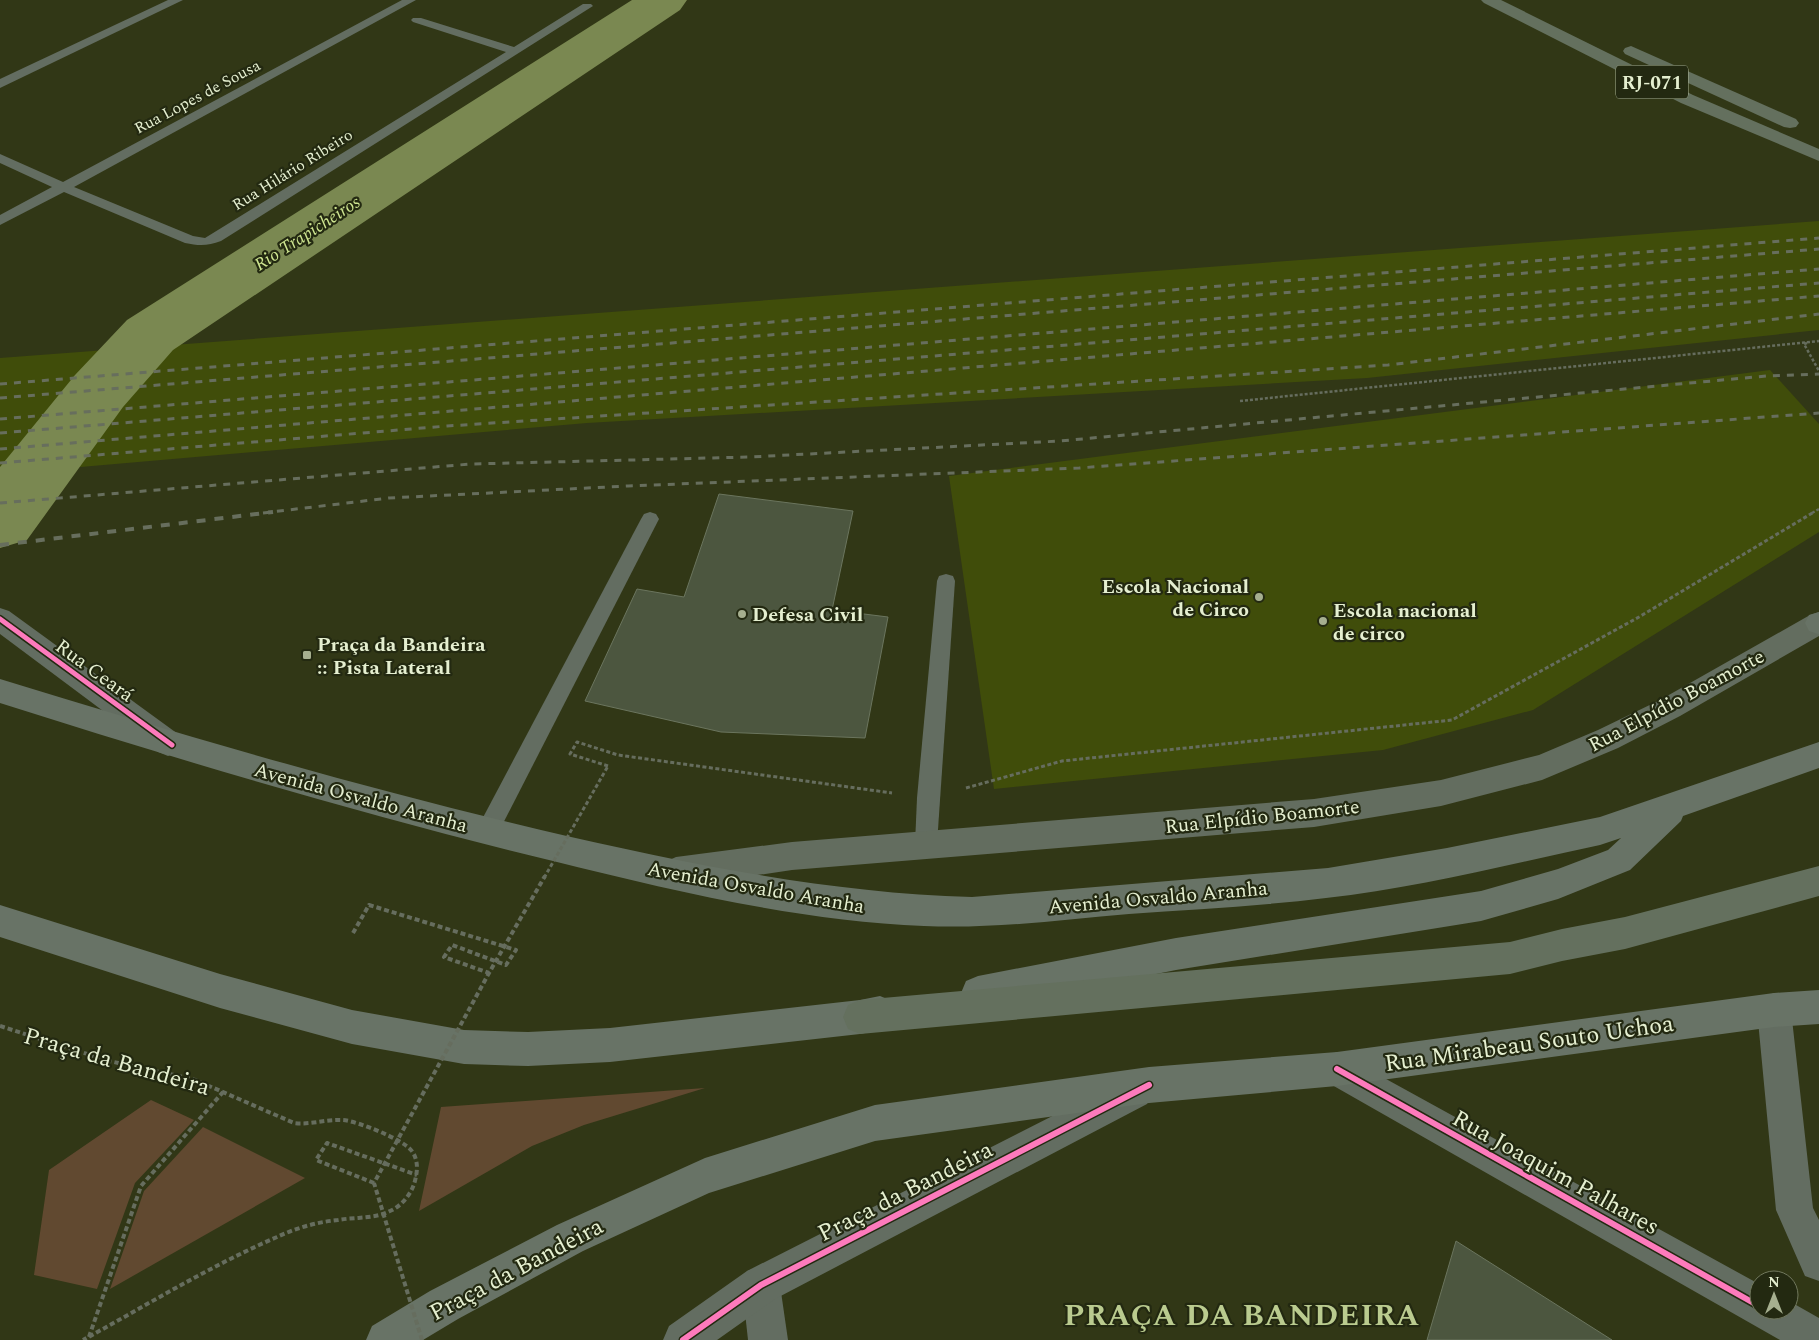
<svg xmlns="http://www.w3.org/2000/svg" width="1819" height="1340" viewBox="0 0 1819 1340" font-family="Spectral,serif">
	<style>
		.built { fill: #404d0a }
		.green { fill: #614930 }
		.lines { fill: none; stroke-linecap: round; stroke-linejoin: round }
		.river { fill: #7a8851; fill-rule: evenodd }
		.building { fill: #4c563f; stroke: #6b755e }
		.path-far2 { stroke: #666d5e; stroke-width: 2.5; stroke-dasharray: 3 2; stroke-linecap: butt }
		.path-far1 { stroke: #666d5e; stroke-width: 3; stroke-dasharray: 4 2.5; stroke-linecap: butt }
		.path { stroke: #666d5e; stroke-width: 4; stroke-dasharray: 5 3; stroke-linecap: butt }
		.service { fill: #636d61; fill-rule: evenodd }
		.minor { fill: #636d61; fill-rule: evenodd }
		.tertiary { fill: #636d61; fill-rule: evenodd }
		.secondary { fill: #636d5f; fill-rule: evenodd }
		.primary { fill: #687366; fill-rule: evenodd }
		.motorway { fill: #64705e; fill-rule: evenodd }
		.rail-far1 { stroke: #676e5d; stroke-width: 3; stroke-dasharray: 7 7; stroke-linecap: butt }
		.rail { stroke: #676e5d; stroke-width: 4; stroke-dasharray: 9 9; stroke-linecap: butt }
		.path-bridge-far1 { stroke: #666d5e; stroke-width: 3; stroke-dasharray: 4 2.5; stroke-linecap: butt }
		.path-bridge { stroke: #666d5e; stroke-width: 4; stroke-dasharray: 5 3; stroke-linecap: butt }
		.cycleway-far1-casing { stroke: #232911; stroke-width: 8 }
		.cycleway-casing { stroke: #232911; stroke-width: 9 }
		.cycleway-far1 { stroke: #fd7abc; stroke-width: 5 }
		.cycleway { stroke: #fd7abc; stroke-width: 6 }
		.poi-dot { fill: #a6af8f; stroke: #232911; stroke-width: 2 }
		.labels { text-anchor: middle; stroke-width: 4.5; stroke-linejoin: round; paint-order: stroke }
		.far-street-label { font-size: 16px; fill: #e5efd0; stroke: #232911 }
		.far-water-label { font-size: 18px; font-style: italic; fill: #cfe691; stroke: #232911 }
		.shield { fill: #232911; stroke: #abb497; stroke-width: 1 }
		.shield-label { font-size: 19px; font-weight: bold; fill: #e5efd0 }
		.poi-label { font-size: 20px; font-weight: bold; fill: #e5efd0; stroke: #232911; text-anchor: start }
		.street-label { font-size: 20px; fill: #e5efd0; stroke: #232911 }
		.near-street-label { font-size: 24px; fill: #e5efd0; stroke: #232911 }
		.near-district-label { font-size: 30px; font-weight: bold; letter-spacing: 1px; fill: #bacb8f; stroke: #232911 }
	</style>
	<rect width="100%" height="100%" fill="#313716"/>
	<g class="built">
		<path d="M1819,221V330L1367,378L587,423L0,474V358Z"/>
		<path d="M1770,370L1819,424V532L1533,710L1383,750L994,789L949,476Z"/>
	</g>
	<g class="green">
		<path d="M705,1088L584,1125L532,1146L419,1211L441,1107Z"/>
		<path d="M151,1100L194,1120L135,1183L97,1289L34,1275L49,1170Z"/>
		<path d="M203,1127L305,1178L110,1289L144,1191Z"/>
	</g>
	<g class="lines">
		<path class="river" d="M632,0H687L680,10L173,350L123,407L27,540L0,548V467L75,375L127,320Z"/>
	</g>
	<g class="building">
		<path d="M719,494L853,511L832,610L888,617L865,738L721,732L585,701L637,589L684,597Z"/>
		<path d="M1456,1241L1612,1340H1427Z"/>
	</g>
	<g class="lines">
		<g class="path-far2">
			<path d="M1807,343L1804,344L1819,371"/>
			<path d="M1240,401L1819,341"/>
			<path d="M1812,513L1819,509"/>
		</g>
		<g class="path-far1">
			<path d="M608,766L570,754L577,742L618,755L892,793"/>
			<path d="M966,788L1062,761L1452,720L1639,617L1814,512"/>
		</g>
		<g class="path">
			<path d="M353,933L369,905L516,950L506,965L452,945L444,957L489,973"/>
			<path d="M0,1026L109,1061L193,1079L294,1123C311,1125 326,1119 343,1120C357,1121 402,1139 411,1150C417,1157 418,1167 416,1176C414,1190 404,1205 390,1211C375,1219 355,1217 338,1220C317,1222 296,1228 277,1237C210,1266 147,1305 83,1340"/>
			<path d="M374,1183L316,1160L327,1143L417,1175"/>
			<path d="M89,1337L141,1186L223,1092"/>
		</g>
		<g class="service">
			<path d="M168,0H183L0,88V79Z"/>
			<path d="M402,0H416L74,187L193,236L205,238L506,52L413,22L411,20L413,18H421L514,47L583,4H591L593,6L221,241C208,246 199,246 185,243L64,192L0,225V215L52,187L0,163V154L63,182Z"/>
			<path d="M650,512L656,514L659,519L495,839L487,842L479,839L476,832L479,825L641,519L644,514Z"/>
			<path d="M946,574L953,576L955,581L937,844L934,851L926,854L918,851L915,844L917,798L937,581L939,576Z"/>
		</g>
		<g class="minor">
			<path d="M1774,993L1786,998L1791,1010L1813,1208L1819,1220V1281L1805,1276L1776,1210L1757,1010L1762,998Z"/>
			<path d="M1337,1052L1759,1284V1310H1789V1301L1819,1318V1340H1780L1325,1081L1320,1069L1325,1057Z"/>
			<path d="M761,1266L775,1271L780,1285L788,1340H748L742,1285L747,1271Z"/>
		</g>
		<g class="tertiary">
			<path d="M0,608L9,611L178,734L182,743L178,752L168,756L158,752L0,634Z"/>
			<path d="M1135,1074L1147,1080L1153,1092L1147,1104L775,1299L717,1340H663L669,1326L747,1271Z"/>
		</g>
		<path class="secondary" d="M1819,612V636L1680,716L1618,748L1542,780L1441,806L1314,827L792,870L676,887L665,882L660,872L665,862L676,857L792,842L1314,799L1441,780L1539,755L1598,730L1660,700L1810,615Z"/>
		<g class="primary">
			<path d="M1819,612V634H1818L1809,631L1805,623L1809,615Z"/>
			<path d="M0,679C179,734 359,787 541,830C684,863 826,893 972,897L1328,868L1447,848L1600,817L1819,742V768L1683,816L1681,821L1630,870L1558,899L1481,921L1176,970L978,1010L966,1005L961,993L966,981L978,976L1176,938L1481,891L1558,869L1608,850L1621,838L1600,845C1510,864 1417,888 1326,898C1261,906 1195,909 1129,914C1061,920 993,929 924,926C799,921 674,891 553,861C366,816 183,761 0,703Z"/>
			<path d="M0,905L220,974L352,1010L464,1030L528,1032L610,1028L860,1000L880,996L892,1001L897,1013L892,1025L880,1030L860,1034L610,1062L528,1066L464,1064L352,1044L220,1008L0,937Z"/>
			<path d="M1819,990V1024L1774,1027L1337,1086L1149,1103L875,1141L709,1193L583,1251L458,1319L423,1340H366L372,1326L430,1291L557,1225L705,1158L875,1105L1149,1067L1337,1052L1774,993Z"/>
		</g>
		<g class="motorway">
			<path d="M1481,0H1501L1693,95L1819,149V161L1681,103L1484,3Z"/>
			<path d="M1631,46L1796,119L1799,123L1796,127L1790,128L1784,127L1625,54L1623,51L1625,48Z"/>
			<path d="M1819,866V896L1625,949L1562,961L1510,974L860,1034L848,1029L843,1017L848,1005L860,1000L1510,942L1562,929L1625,917Z"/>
		</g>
		<g class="rail-far1">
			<path d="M0,384L1819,238"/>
			<path d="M0,398L1819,249"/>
			<path d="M0,419L1819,269"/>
			<path d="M0,433L1819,283"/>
			<path d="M0,449L1819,296"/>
			<path d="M0,463L447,426L1388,365L1819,314"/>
			<path d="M0,503L471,464L750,457L1060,441L1766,376L1819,374"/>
			<path d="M263,513L389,498L628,486L1079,468L1819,413"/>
		</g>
		<path class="rail" d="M0,545L273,512"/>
		<path class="path-bridge-far1" d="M544,878L608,766"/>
		<path class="path-bridge" d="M422,1340L374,1183L489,973L545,876"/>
		<defs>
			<path id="cycleway-far1" d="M0,619L172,745"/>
			<g id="cycleway">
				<path d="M1337,1069L1759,1306"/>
				<path d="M683,1340L761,1285L1149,1085"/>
			</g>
		</defs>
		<use href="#cycleway-far1" class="cycleway-far1-casing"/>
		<use href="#cycleway" class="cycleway-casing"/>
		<use href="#cycleway-far1" class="cycleway-far1"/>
		<use href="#cycleway" class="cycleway"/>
	</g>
	<g class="poi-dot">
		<circle cx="1259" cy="597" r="5"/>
		<circle cx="742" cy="614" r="5"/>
		<circle cx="1323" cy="621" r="5"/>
		<rect x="302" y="650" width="10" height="10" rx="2.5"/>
	</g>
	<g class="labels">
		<g class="far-street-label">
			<text transform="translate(197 96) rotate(-28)" y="6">Rua Lopes de Sousa</text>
			<text transform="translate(292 169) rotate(-32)" y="6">Rua Hilário Ribeiro</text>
		</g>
		<g class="far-water-label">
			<text transform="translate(307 233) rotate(-33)" y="6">Rio Trapicheiros</text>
		</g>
		<rect class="shield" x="1616" y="65.5" width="72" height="33" rx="4"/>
		<g class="shield-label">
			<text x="1652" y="89">RJ-071</text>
		</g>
		<g class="poi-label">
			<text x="1249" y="593" text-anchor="end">Escola Nacional<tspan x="1249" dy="23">de Circo</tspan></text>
			<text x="1333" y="617">Escola nacional<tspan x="1333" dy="23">de circo</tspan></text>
			<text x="752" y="621">Defesa Civil</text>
			<text x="317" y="651">Praça da Bandeira<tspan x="317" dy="23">:: Pista Lateral</tspan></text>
		</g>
		<g class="street-label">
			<text transform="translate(95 670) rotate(36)" y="7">Rua Ceará</text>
			<text transform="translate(1676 700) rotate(-28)" y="7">Rua Elpídio Boamorte</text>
			<text transform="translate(361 797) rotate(15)" y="7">Avenida Osvaldo Aranha</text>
			<text transform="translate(1262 816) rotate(-6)" y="7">Rua Elpídio Boamorte</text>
			<text transform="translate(756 887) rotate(10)" y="7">Avenida Osvaldo Aranha</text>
			<text transform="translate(1158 897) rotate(-5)" y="7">Avenida Osvaldo Aranha</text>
		</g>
		<g class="near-street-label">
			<text transform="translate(1529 1043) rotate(-8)" y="8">Rua Mirabeau Souto Uchoa</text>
			<text transform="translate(117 1061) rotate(16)" y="8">Praça da Bandeira</text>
			<text transform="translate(1556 1172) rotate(29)" y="8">Rua Joaquim Palhares</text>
			<text transform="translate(905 1191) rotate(-27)" y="8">Praça da Bandeira</text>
			<text transform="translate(516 1269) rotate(-28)" y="8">Praça da Bandeira</text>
		</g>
		<g class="near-district-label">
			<text x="1242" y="1325">PRAÇA DA BANDEIRA</text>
		</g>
	</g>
	<g transform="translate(1774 1295)"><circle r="24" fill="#232911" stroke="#71785d"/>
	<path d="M0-4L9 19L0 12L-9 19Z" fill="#a6af8f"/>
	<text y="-8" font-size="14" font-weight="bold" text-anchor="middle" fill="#e5efd0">N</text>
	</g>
</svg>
